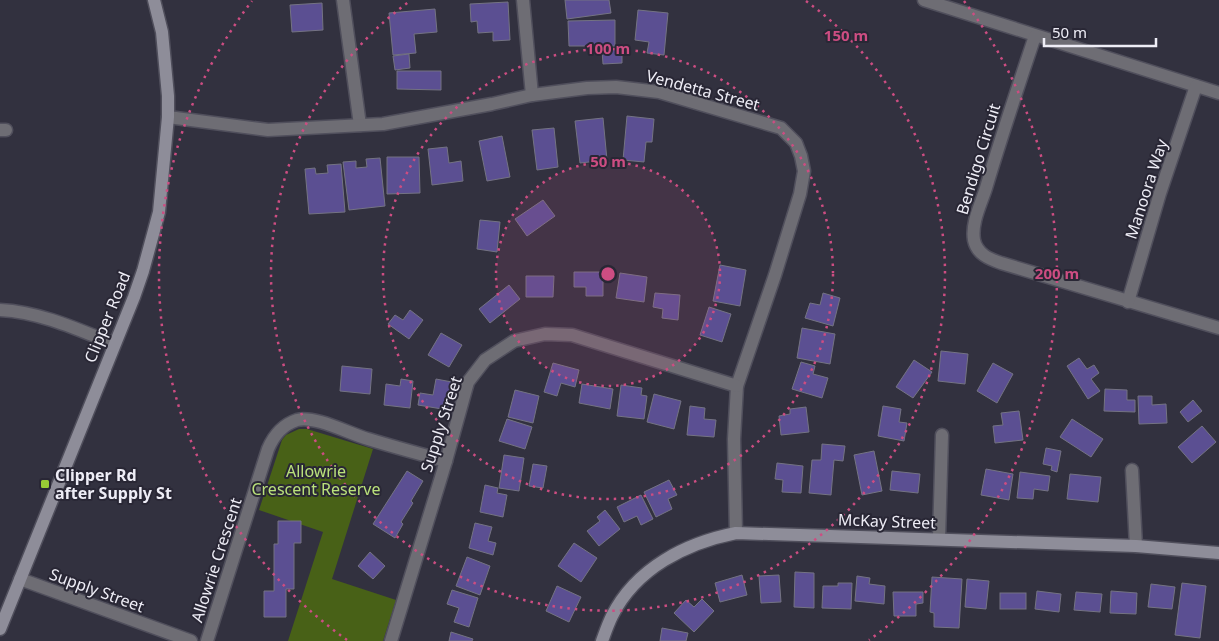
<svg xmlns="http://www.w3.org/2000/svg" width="1219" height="641" viewBox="0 0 1219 641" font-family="'Noto Sans',sans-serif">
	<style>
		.green { fill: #486117 }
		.building { fill: #5b4f92; stroke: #747383 }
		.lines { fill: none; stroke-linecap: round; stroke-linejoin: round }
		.street-casing { stroke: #504f5c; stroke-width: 15 }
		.secondary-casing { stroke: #504f5c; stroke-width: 15 }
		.street { stroke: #6e6d74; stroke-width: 12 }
		.secondary { stroke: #8e8d99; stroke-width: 12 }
		.ring { fill: none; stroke: #cd4d82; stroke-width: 2.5; stroke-dasharray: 2.5 5 }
		.poi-dot { fill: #99cb35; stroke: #292735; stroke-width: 2 }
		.labels { text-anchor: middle; stroke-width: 4; stroke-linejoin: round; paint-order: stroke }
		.street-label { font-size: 16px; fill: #eeedf6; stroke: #292735 }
		.park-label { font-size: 16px; fill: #bae17b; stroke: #292735 }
		.poi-label { font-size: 16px; font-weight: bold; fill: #eeedf6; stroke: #292735; text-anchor: start }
		.centre { fill: #cd4d82; stroke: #292735; stroke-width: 2.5 }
		.ring-label { font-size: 15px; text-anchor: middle; font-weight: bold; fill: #cd4d82; stroke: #292735; stroke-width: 4; stroke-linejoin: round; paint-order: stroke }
	</style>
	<rect width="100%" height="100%" fill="#32313f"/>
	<path class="green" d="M299,429H307L373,449L332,579L396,600L383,641H288L323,532L259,510L282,440L286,435Z"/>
	<g class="building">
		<path d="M565,0H609L611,13L567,19Z"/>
		<path d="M508,2L510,40L493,41V32L478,33L477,21L471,22L470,4Z"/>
		<path d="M322,3L323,30L292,32L290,5Z"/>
		<path d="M435,9L437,32L414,34L416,53L393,55L389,13Z"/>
		<path d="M638,10L668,13L664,55L647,53L649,42L635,40Z"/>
		<path d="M615,20V46H569L568,21Z"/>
		<path d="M622,49V63L603,64L602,50Z"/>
		<path d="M409,54L410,68L395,70L393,56Z"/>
		<path d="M397,71H441V90L397,89Z"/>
		<path d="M627,116L654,119L652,142H646L644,162L623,160Z"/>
		<path d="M603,118L607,160L580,163L575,121Z"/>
		<path d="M554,128L558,167L537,170L532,130Z"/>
		<path d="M502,136L510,177L487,181L479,141Z"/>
		<path d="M447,147L449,163L461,161L463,181L432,185L428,149Z"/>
		<path d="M387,157H419L420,193L387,194Z"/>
		<path d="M380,158L385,206L349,210L343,162L356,161V168L367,167L366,159Z"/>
		<path d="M341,164L345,212L309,214L305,169L315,168L316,174L328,173L327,165Z"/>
		<path d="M543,200L555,216L527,236L515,219Z"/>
		<path d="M480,220L500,222L497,252L477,249Z"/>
		<path d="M720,265L746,270L740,306L713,301Z"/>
		<path d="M574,272H603V296H586V287H574Z"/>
		<path d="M620,273L647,277L644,302L616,298Z"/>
		<path d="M526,276H554L553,297H526Z"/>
		<path d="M509,285L520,299L490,323L479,309Z"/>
		<path d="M655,293L680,295L678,320L662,318L663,309L653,307Z"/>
		<path d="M823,293L840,298L833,326L805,318L810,303L820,305Z"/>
		<path d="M709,307L731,314L722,342L700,335Z"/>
		<path d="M410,310L423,320L409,339L388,324L395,315L403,320Z"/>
		<path d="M802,328L835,334L830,364L797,358Z"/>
		<path d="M441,333L462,345L449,367L428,355Z"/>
		<path d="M941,351L968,354L965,384L938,381Z"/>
		<path d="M1079,358L1087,369L1094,365L1099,373L1091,379L1100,391L1088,399L1067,366Z"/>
		<path d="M914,360L932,372L913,398L896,387Z"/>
		<path d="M801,362L815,366L813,374L828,378L822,398L792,389Z"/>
		<path d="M553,363L579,370L575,387L561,383L557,396L544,392Z"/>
		<path d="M993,363L1013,374L997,403L977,391Z"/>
		<path d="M342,366L372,369L370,394L340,391Z"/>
		<path d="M401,379L413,381L410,408L384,405L386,384L400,386Z"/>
		<path d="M436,379L452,382L448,410L418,405L420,393L433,395Z"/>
		<path d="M582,384L613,389L610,409L579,403Z"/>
		<path d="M621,385L642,388L641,395L647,396L644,419L617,416Z"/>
		<path d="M1105,389L1127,390V400H1135V412L1104,411Z"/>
		<path d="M515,390L539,396L533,423L508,417Z"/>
		<path d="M654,394L681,401L674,429L647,422Z"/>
		<path d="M1138,396H1152V405L1166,404L1167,423L1139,424Z"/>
		<path d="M1193,400L1202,411L1188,422L1180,412Z"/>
		<path d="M690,406L705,408L704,419L716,420L714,437L687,435Z"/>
		<path d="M883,406L901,409L899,422L907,423L904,441L878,436Z"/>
		<path d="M806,407L809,432L781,435L779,416L790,414V409Z"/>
		<path d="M1019,411L1023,440L995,443L993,426L1003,425L1001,413Z"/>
		<path d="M507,419L532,427L525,449L499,441Z"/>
		<path d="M1072,419L1103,439L1091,457L1060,437Z"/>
		<path d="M1202,426L1216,442L1192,463L1178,447Z"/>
		<path d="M822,444L845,446L843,461L834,460L831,495L809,493L812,460H821Z"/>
		<path d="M1046,448L1061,451L1057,472L1051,470L1052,466L1043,464Z"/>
		<path d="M874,451L882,491L862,495L854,455Z"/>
		<path d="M504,455L524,458L519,491L499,488Z"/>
		<path d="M777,463L803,466L801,493L782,492L783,480L775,479Z"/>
		<path d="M533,464L547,466L543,488L529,486Z"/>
		<path d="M986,469L1013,474L1009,500L981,495Z"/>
		<path d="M407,471L423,481L411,501L413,503L401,522L403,524L395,538L373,524Z"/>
		<path d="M892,471L920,474L918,493L890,490Z"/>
		<path d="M1020,472L1050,476L1048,491L1034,489L1033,499L1017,498Z"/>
		<path d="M1070,474L1101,477L1098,502L1067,499Z"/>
		<path d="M669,480L677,495L668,499L672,509L656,517L644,492Z"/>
		<path d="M485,485L498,488L497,493L507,495L503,517L480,512Z"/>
		<path d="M641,495L653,519L641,525L637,516L624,522L617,507Z"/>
		<path d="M605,510L620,529L599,546L587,531L600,521L597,517Z"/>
		<path d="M278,521H301V543H294V589H286V617H264V591H274V544H278Z"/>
		<path d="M475,523L492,527L488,541L496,543L493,555L469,548Z"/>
		<path d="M574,543L597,558L581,582L558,566Z"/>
		<path d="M370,552L385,566L373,579L358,566Z"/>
		<path d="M467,557L490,566L480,595L456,586Z"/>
		<path d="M795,572L814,573V608L794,607Z"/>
		<path d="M742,575L747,595L720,602L715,583Z"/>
		<path d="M779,575L781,602L761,603L759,576Z"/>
		<path d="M857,576L870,578L869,584L885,586L884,604L855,601Z"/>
		<path d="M932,577L962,579L959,628L934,627V613L930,612Z"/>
		<path d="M967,579L989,581L986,609L965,607Z"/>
		<path d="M838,583H852L851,609L822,608L823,586H838Z"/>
		<path d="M1182,583L1206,586L1200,638L1175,635Z"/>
		<path d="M1151,584L1175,587L1172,609L1148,607Z"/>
		<path d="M557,586L581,597L569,622L546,611Z"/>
		<path d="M452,590L478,598L469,627L454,622L459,608L447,604Z"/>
		<path d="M1037,591L1061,594L1059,612L1035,609Z"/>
		<path d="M1111,591L1137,593L1136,614L1110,613Z"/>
		<path d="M893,592H923V603L916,604V616H894Z"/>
		<path d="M1076,592L1102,594L1100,612L1074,610Z"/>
		<rect x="1000" y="593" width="26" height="16"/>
		<path d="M702,599L714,611L694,632L674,613L686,600L694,607Z"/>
		<path d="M662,628L688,633L686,641H660Z"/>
		<path d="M451,632L473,639L472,641H449Z"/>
	</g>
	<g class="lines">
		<defs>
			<g id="street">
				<path d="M343,0L360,125"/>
				<path d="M523,0L532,95"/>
				<path d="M924,0L1219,93"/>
				<path d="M1035,36C1018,87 1001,137 986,188C981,204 971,223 974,240C977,254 989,259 1001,263L1219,328"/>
				<path d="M168,117L268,130L383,124L492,104L532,95L587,88L616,87L659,92L781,128L796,143L801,156L804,171L800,194L775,275L737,386L734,439L736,533"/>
				<path d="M0,130H6"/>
				<path d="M1128,302L1160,193L1196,86"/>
				<path d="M0,310C40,312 77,329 114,344"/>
				<path d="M1132,470L1136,546"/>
				<path d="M939,538L942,435"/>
				<path d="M20,579L191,641"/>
				<path d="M207,641L268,449C274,435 282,425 297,420C315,415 350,434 368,439C394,447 420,454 446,461"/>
				<path d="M391,641L446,461L468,382L485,360L514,341L545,334L572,335L737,386"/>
			</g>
			<g id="secondary">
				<path d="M0,629L134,297L143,271L159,212L168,117V96L162,32L154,0"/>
				<path d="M602,641C605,633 608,624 612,616C636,568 686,543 736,533L1136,546L1219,553"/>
			</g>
		</defs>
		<use href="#street" class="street-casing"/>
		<use href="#secondary" class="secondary-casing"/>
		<use href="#street" class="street"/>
		<use href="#secondary" class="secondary"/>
	</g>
	<circle cx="608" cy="274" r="112" fill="#cd4d82" fill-opacity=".12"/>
	<g class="ring">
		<circle cx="608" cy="274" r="112"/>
		<circle cx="608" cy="274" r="225"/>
		<path d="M806 1A337 337 0 1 1 410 1"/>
		<path d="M347 640A449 449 0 0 1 252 1M964 1A449 449 0 0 1 869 640"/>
	</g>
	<rect class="poi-dot" x="40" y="479" width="10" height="10" rx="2.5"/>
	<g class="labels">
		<g class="street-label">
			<text transform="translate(703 90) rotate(15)" y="6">Vendetta Street</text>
			<text transform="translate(978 159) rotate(-73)" y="6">Bendigo Circuit</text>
			<text transform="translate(1146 189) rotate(-72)" y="6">Manoora Way</text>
			<text transform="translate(107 317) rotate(-68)" y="6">Clipper Road</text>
			<text transform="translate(441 424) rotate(-72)" y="6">Supply Street</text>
			<text transform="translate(887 521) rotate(2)" y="6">McKay Street</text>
			<text transform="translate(216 560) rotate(-72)" y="6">Allowrie Crescent</text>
			<text transform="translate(97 590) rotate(20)" y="6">Supply Street</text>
		</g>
		<g class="park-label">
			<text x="316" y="477">Allowrie<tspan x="316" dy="18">Crescent Reserve</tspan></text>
		</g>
		<g class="poi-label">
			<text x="55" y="481">Clipper Rd<tspan x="55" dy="18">after Supply St</tspan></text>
		</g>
	</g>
	<circle cx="608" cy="274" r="8" class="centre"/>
	<g class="ring-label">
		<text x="846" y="41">150 m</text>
		<text x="608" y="54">100 m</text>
		<text x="608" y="167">50 m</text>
		<text x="1057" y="279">200 m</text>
	</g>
	<path d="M1044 38v8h112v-8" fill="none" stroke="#eeedf6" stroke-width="2.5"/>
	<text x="1052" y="38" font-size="15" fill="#eeedf6" stroke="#292735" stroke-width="4" paint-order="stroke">50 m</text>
</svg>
